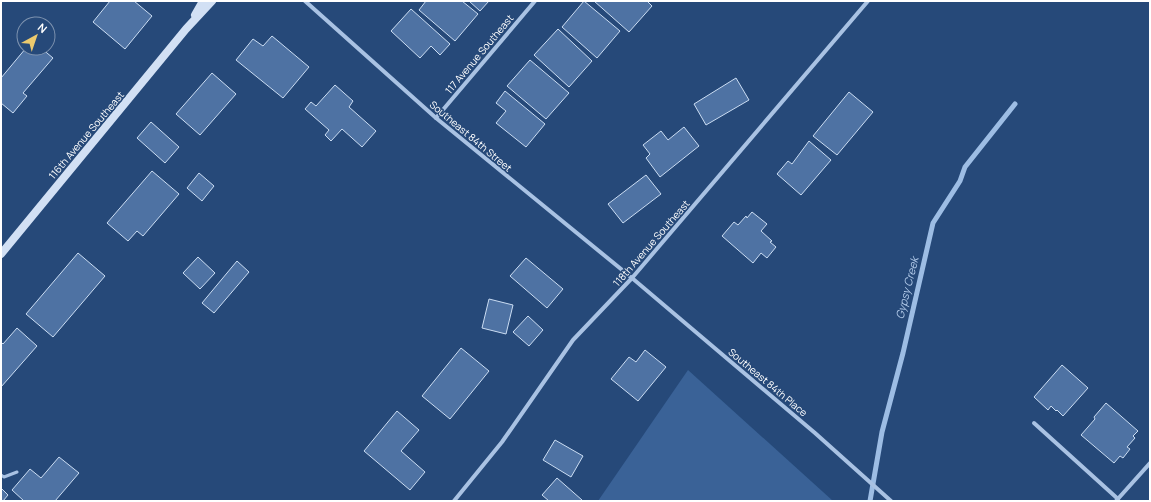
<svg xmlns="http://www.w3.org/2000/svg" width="1151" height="502" viewBox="0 0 1151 502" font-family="Manrope,sans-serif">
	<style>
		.green { fill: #3a6297 }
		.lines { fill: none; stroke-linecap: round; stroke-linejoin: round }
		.stream { stroke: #9dbde4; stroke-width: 5 }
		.building { fill: #4e72a3; stroke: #cbddf3 }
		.lane { stroke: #a9c2e3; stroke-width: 3 }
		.street { stroke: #a9c2e3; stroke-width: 4 }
		.secondary { stroke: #d2e0f4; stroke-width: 8 }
		.labels { text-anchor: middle; stroke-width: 3; stroke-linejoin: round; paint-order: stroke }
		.street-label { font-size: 10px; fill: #fff; stroke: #264979 }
		.water-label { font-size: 11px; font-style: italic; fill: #b4cceb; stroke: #264979 }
	</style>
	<rect width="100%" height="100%" fill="#264979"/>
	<path class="green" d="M688,370L833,501H598Z"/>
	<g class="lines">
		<path class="stream" d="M870,501L882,432L903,353L933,223L960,181L965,167L1015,104"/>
	</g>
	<g class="building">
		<path d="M110,1H134L152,16L125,49L93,22Z"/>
		<path d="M426,1H462L478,14L455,41L419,10Z"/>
		<path d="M469,1H489L480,11Z"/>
		<path d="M584,1L620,31L597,58L562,27Z"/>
		<path d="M594,1H647L652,6L629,32Z"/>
		<path d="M411,9L450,44L440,55L431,46L420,58L391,31Z"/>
		<path d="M558,29L592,61L569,87L534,55Z"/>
		<path d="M272,36L309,67L283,98L236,60L253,39L263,46Z"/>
		<path d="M26,48H41L53,58L23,93L27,96L13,113L1,103V78Z"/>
		<path d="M530,60L569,93L546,119L507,86Z"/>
		<path d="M212,73L236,94L200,135L176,114Z"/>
		<path d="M736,78L749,100L706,125L694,104Z"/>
		<path d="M335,85L353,101L349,107L376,131L362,147L342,129L331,141L325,135L329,130L305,109L311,102L316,106Z"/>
		<path d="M505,91L545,124L526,147L496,123L506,111L496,103Z"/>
		<path d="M849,92L873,112L837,155L813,136Z"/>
		<path d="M151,122L179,147L165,163L137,138Z"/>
		<path d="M684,127L699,146L660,177L646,158L650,154L643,145L661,131L668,140Z"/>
		<path d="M809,141L831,160L801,195L777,174L788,161L792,164Z"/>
		<path d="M152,171L179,194L143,236L137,231L128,241L107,223Z"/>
		<path d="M199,173L214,186L202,201L187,188Z"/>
		<path d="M646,175L661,194L623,223L608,204Z"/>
		<path d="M752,212L767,224L761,231L772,241L770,242L776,247L767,258L761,253L753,263L722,236L734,222L738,225L746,216L747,218Z"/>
		<path d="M78,253L105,276L53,337L26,314Z"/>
		<path d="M198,257L215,273L200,289L183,273Z"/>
		<path d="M526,258L563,289L547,308L510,276Z"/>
		<path d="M237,261L249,272L214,313L202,303Z"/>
		<path d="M489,299L513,305L506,334L482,328Z"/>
		<path d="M528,316L543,330L529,346L513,332Z"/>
		<path d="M17,328L37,346L1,387V342L3,344Z"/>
		<path d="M461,348L489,371L450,419L422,396Z"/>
		<path d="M645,350L666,367L638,401L611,379L629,357L636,362Z"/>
		<path d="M1062,365L1088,388L1063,416L1057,410L1056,411L1051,406L1048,410L1034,397Z"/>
		<path d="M1106,403L1138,431L1133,436L1135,438L1127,447L1130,449L1123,458L1120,456L1114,463L1081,435L1095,419L1094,417Z"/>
		<path d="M397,411L419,430L401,451L425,472L410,490L364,451Z"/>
		<path d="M555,440L583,456L571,477L543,460Z"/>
		<path d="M59,457L79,473L55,501H24L12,490L30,469L41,478Z"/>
		<path d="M557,478L582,500L580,501H549L542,495Z"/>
		<path d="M1,488L8,495L3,501H1Z"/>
	</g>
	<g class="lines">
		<path class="lane" d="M1,475L4,477L17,472"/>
		<g class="street">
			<path d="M305,1L436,118L632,278L815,433L891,501"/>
			<path d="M436,118L535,1"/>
			<path d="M1034,423L1118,499"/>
			<path d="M454,501L502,442L573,340L632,278L868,1"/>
			<path d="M1116,501L1150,463"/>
		</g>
		<g class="secondary">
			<path d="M195,15L203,1"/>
			<path d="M1,254L186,29L212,1"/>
		</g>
	</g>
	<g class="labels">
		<g class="street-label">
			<text transform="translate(479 54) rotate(-50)" y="4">117 Avenue Southeast</text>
			<text transform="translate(86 135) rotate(-50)" y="4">116th Avenue Southeast</text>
			<text transform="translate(471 136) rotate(40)" y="4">Southeast 84th Street</text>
			<text transform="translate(651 243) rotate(-49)" y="4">118th Avenue Southeast</text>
			<text transform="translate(768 382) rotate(40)" y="4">Southeast 84th Place</text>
		</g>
		<g class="water-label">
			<text transform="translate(907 288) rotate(-76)" y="4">Gypsy Creek</text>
		</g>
	</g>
	<rect width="1151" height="502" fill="none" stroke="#ffffff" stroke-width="4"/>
	<g transform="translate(36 36) rotate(40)"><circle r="19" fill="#264979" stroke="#7d92af"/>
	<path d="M0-3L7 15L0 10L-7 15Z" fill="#ecca6e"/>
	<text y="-6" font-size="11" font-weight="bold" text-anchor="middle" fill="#ffffff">N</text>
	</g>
</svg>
